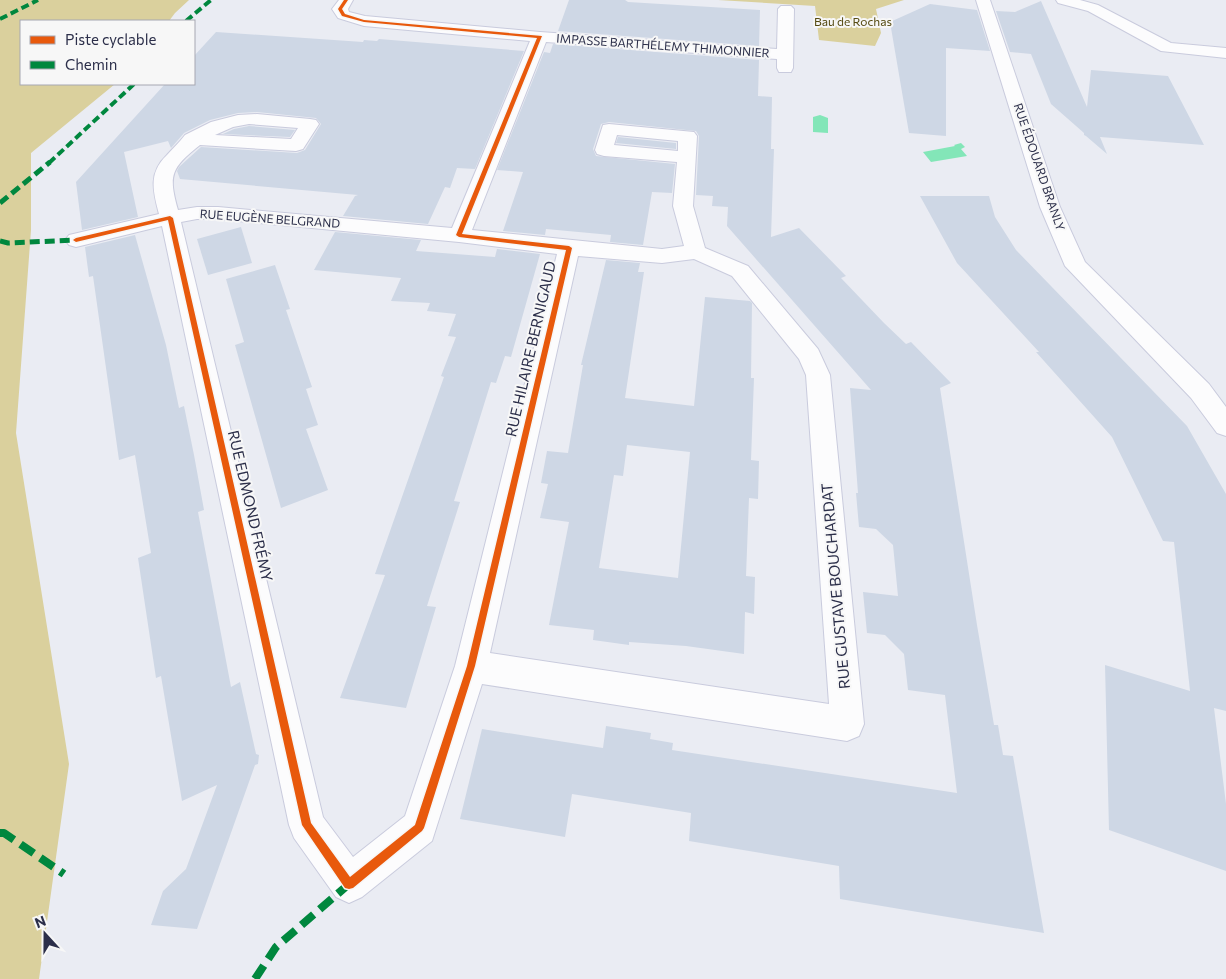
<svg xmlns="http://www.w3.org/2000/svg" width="1226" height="979" viewBox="0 0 1226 979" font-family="Commissioner,sans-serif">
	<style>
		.green { fill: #dad09d }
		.water { fill: #83e6b8 }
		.building { fill: #ced7e5; fill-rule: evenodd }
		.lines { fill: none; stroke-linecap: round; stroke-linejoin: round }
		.minor-casing { stroke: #c9cbdd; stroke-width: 2 }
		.minor { fill: #fcfcfd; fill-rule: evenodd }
		.quiet-far2 { stroke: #00873e; stroke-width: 4; stroke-dasharray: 8 4; stroke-linecap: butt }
		.quiet-far1 { stroke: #00873e; stroke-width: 5; stroke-dasharray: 10 5; stroke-linecap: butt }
		.quiet { stroke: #00873e; stroke-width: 8; stroke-dasharray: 16 8; stroke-linecap: butt }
		.cycleway-casing { stroke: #f7f7f7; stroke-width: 3 }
		.cycleway { fill: #e8590c; fill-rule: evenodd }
		.labels { text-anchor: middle; stroke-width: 4; stroke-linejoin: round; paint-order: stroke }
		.far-park-label { font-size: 12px; fill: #554a11; stroke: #f7f7f7 }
		.far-street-label { font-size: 12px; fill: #2c2f4a; stroke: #f7f7f7 }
		.street-label { font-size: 15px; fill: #2c2f4a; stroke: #f7f7f7 }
	</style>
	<rect width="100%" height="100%" fill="#eaecf3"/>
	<g class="green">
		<path d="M0,0H189L175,13L169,21H21V84H115L31,153V230L16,433L69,764L39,979H0Z"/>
		<path d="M718,0H904L876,9L881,33L875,46L819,40L815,6Z"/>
	</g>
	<g class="water">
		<path d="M820,115L828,118V133L813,132V117Z"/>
		<path d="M961,143L965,147L961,149L967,156L931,162L923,152L955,146L954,145Z"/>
	</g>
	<g class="building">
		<path d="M569,0H625L628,2L760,10L759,46L558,31Z"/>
		<path d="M1041,1L1087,107L1091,70L1168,76L1204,145L1100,137L1107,154L1086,136L1084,135V133L1051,104L1031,54L1010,52L996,11L1015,12Z"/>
		<path d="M930,4L977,10L990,51L946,48V136L909,133L890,22Z"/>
		<path d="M216,32L363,42L364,40L377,41L379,39L524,51L475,169L457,168L450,188L445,187L428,224L343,216L355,196L358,195L180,179L177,171L179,167L201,147L297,153L305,150L321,124L316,118L257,112L238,113L210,120L184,133L171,148L168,141L124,152L138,217L82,230L76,182L165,84H194V56Z"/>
		<path d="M553,44L759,60L758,96L772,97L771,149H774L771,237L799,228L846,276L841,278L884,323L906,344L911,342L951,383L940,388L977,625L994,725H998L1003,755L1013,756L1044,933L840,899L839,866L689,841L691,813L572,794L565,837L460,819L482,729L603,748L606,726L651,733L650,739L673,743L672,750L957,793L945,695L908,690L904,654L885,635L867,633L863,592L898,596L893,545L876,529L859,527L856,493H858L850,388L871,390L727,226L728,207L712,206L713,196L696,195L699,136L696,131L609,122L601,124L593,149L596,156L675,164L672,193L652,192L643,245L610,242L611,235L546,229L545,235L503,231L523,172L497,170L544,52L550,53Z"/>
		<path d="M249,126L295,130L290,137L223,134L234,129Z"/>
		<path d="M618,137L676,143V149L616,143Z"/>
		<path d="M920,196H989L995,217L1016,250L1187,426L1226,494V711L1214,708L1226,804V871L1109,830L1105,665L1190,691L1174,542L1163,541L1112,437L1036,352H1039L957,263Z"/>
		<path d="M241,227L252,263L208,275L197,239Z"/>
		<path d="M335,232L421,240L416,251L495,257L497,249L540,254L511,357L505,356L496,383L491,382L454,501L460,502L427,606L436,607L406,708L340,698L385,575L375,574L444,377L441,376L456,337L448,336L456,314L427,311L430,303L391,301L401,278L314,270Z"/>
		<path d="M135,235L166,345L179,408L184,406L194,455L204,510L198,512L231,687L240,682L256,754L259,755L258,764L255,765L197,929L151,925L163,891L186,869L217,785L182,801L161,676L156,678L138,558L151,553L135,455L119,460L93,276L89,277L85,247Z"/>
		<path d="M606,260L640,263L638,272H644L625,398L694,406L705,297L750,301L752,303L751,378H754L751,460L759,461L758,499L749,498L746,576L755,577L754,614L745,612L744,654L686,646L629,642V645L593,640L594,630L549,625L569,522L540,518L548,484L541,483L547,451L568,453L583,365H581ZM627,445L690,452L678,578L599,568L614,475L623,476Z"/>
		<path d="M275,265L290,309L286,310L312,387L306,389L318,425L306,429L328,490L281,508L235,345L244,342L226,279Z"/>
	</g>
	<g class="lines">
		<defs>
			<g id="minor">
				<path d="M339,0H353L348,9L349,12L365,16L540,32L777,49L778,9L781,6H791L794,9L793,68L791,72H779L777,68V59L546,42L472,230L662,249L684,246L673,206L677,162L604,156L597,154L595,150L603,125L609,124L694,132L697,136L693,206L705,248L748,266L818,349L830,375L864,724L859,736L847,741L482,684L432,841L362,897L349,903L336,897L294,838L289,825L162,226L76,247L69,245L65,240L69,235L159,214C153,191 148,173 167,155C173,148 180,142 185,135L211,122L238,115L257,114L310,119L316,120L319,124L303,149L296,151L200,145C171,168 168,175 178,210L197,207H218L452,228L530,41L364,26L338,18L332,9ZM249,124L298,128L291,139L215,135L233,127ZM617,135L678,141V151L614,145ZM197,219H218L459,242L557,254L455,666L405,816L353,857L323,817L181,222ZM578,256L662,263L694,259L732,276L799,359L806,375L829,704L490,653Z"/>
				<path d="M976,0H990L1060,207L1085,262L1209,384L1226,407V436L1217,433L1191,398L1065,266L1040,207Z"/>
				<path d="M1056,0H1080L1098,5L1171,43L1226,48V58L1161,51L1088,11L1058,3Z"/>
			</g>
		</defs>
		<use href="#minor" class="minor-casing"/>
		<use href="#minor" class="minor"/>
		<g class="quiet-far2">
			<path d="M0,19L38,0"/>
			<path d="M186,21L211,0"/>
			<path d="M49,163L134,84"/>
		</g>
		<g class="quiet-far1">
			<path d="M0,203L50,162"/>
			<path d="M0,241L8,243L76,240"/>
		</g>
		<g class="quiet">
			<path d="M0,833H4L64,874"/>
			<path d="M255,979L276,947L349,884"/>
		</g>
		<defs>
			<path id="cycleway" d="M344,0H348L342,9L345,14L364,20L542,36L462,234L569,246L572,248L475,666L424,828L422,831L353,888L349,889L345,888L302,825L168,220L76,242L73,240L76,238L170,216L173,218L311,823L350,877L415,825L467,666L566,250L459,237L456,235L537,38L364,22L342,16L338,9Z"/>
		</defs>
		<use href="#cycleway" class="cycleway-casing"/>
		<use href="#cycleway" class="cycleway"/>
	</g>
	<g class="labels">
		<g class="far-park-label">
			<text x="853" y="26">Bau de Rochas</text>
		</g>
		<g class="far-street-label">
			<text transform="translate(663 46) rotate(4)" y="4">IMPASSE BARTHÉLEMY THIMONNIER</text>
			<text transform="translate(1039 167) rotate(71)" y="4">RUE ÉDOUARD BRANLY</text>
			<text transform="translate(270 219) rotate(4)" y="4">RUE EUGÈNE BELGRAND</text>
		</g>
		<g class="street-label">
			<text transform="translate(531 349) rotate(-77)" y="5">RUE HILAIRE BERNIGAUD</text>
			<text transform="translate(250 506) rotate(77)" y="5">RUE EDMOND FRÉMY</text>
			<text transform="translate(836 586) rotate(-95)" y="5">RUE GUSTAVE BOUCHARDAT</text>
		</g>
	</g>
	<rect x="20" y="20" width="175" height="65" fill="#f7f7f7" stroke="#a6a7b2"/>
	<rect x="30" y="36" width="25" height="8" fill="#e8590c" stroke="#a6a7b2"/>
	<text x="65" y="45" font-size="15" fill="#2c2f4a">Piste cyclable</text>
	<rect x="30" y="61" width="25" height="8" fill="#00873e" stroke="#a6a7b2"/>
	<text x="65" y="70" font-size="15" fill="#2c2f4a">Chemin</text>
	<g transform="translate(45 934) rotate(339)" stroke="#f7f7f7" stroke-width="4" paint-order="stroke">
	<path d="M0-4L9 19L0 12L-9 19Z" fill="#2c2f4a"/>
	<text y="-8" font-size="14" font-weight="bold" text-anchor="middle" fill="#2c2f4a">N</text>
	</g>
</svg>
